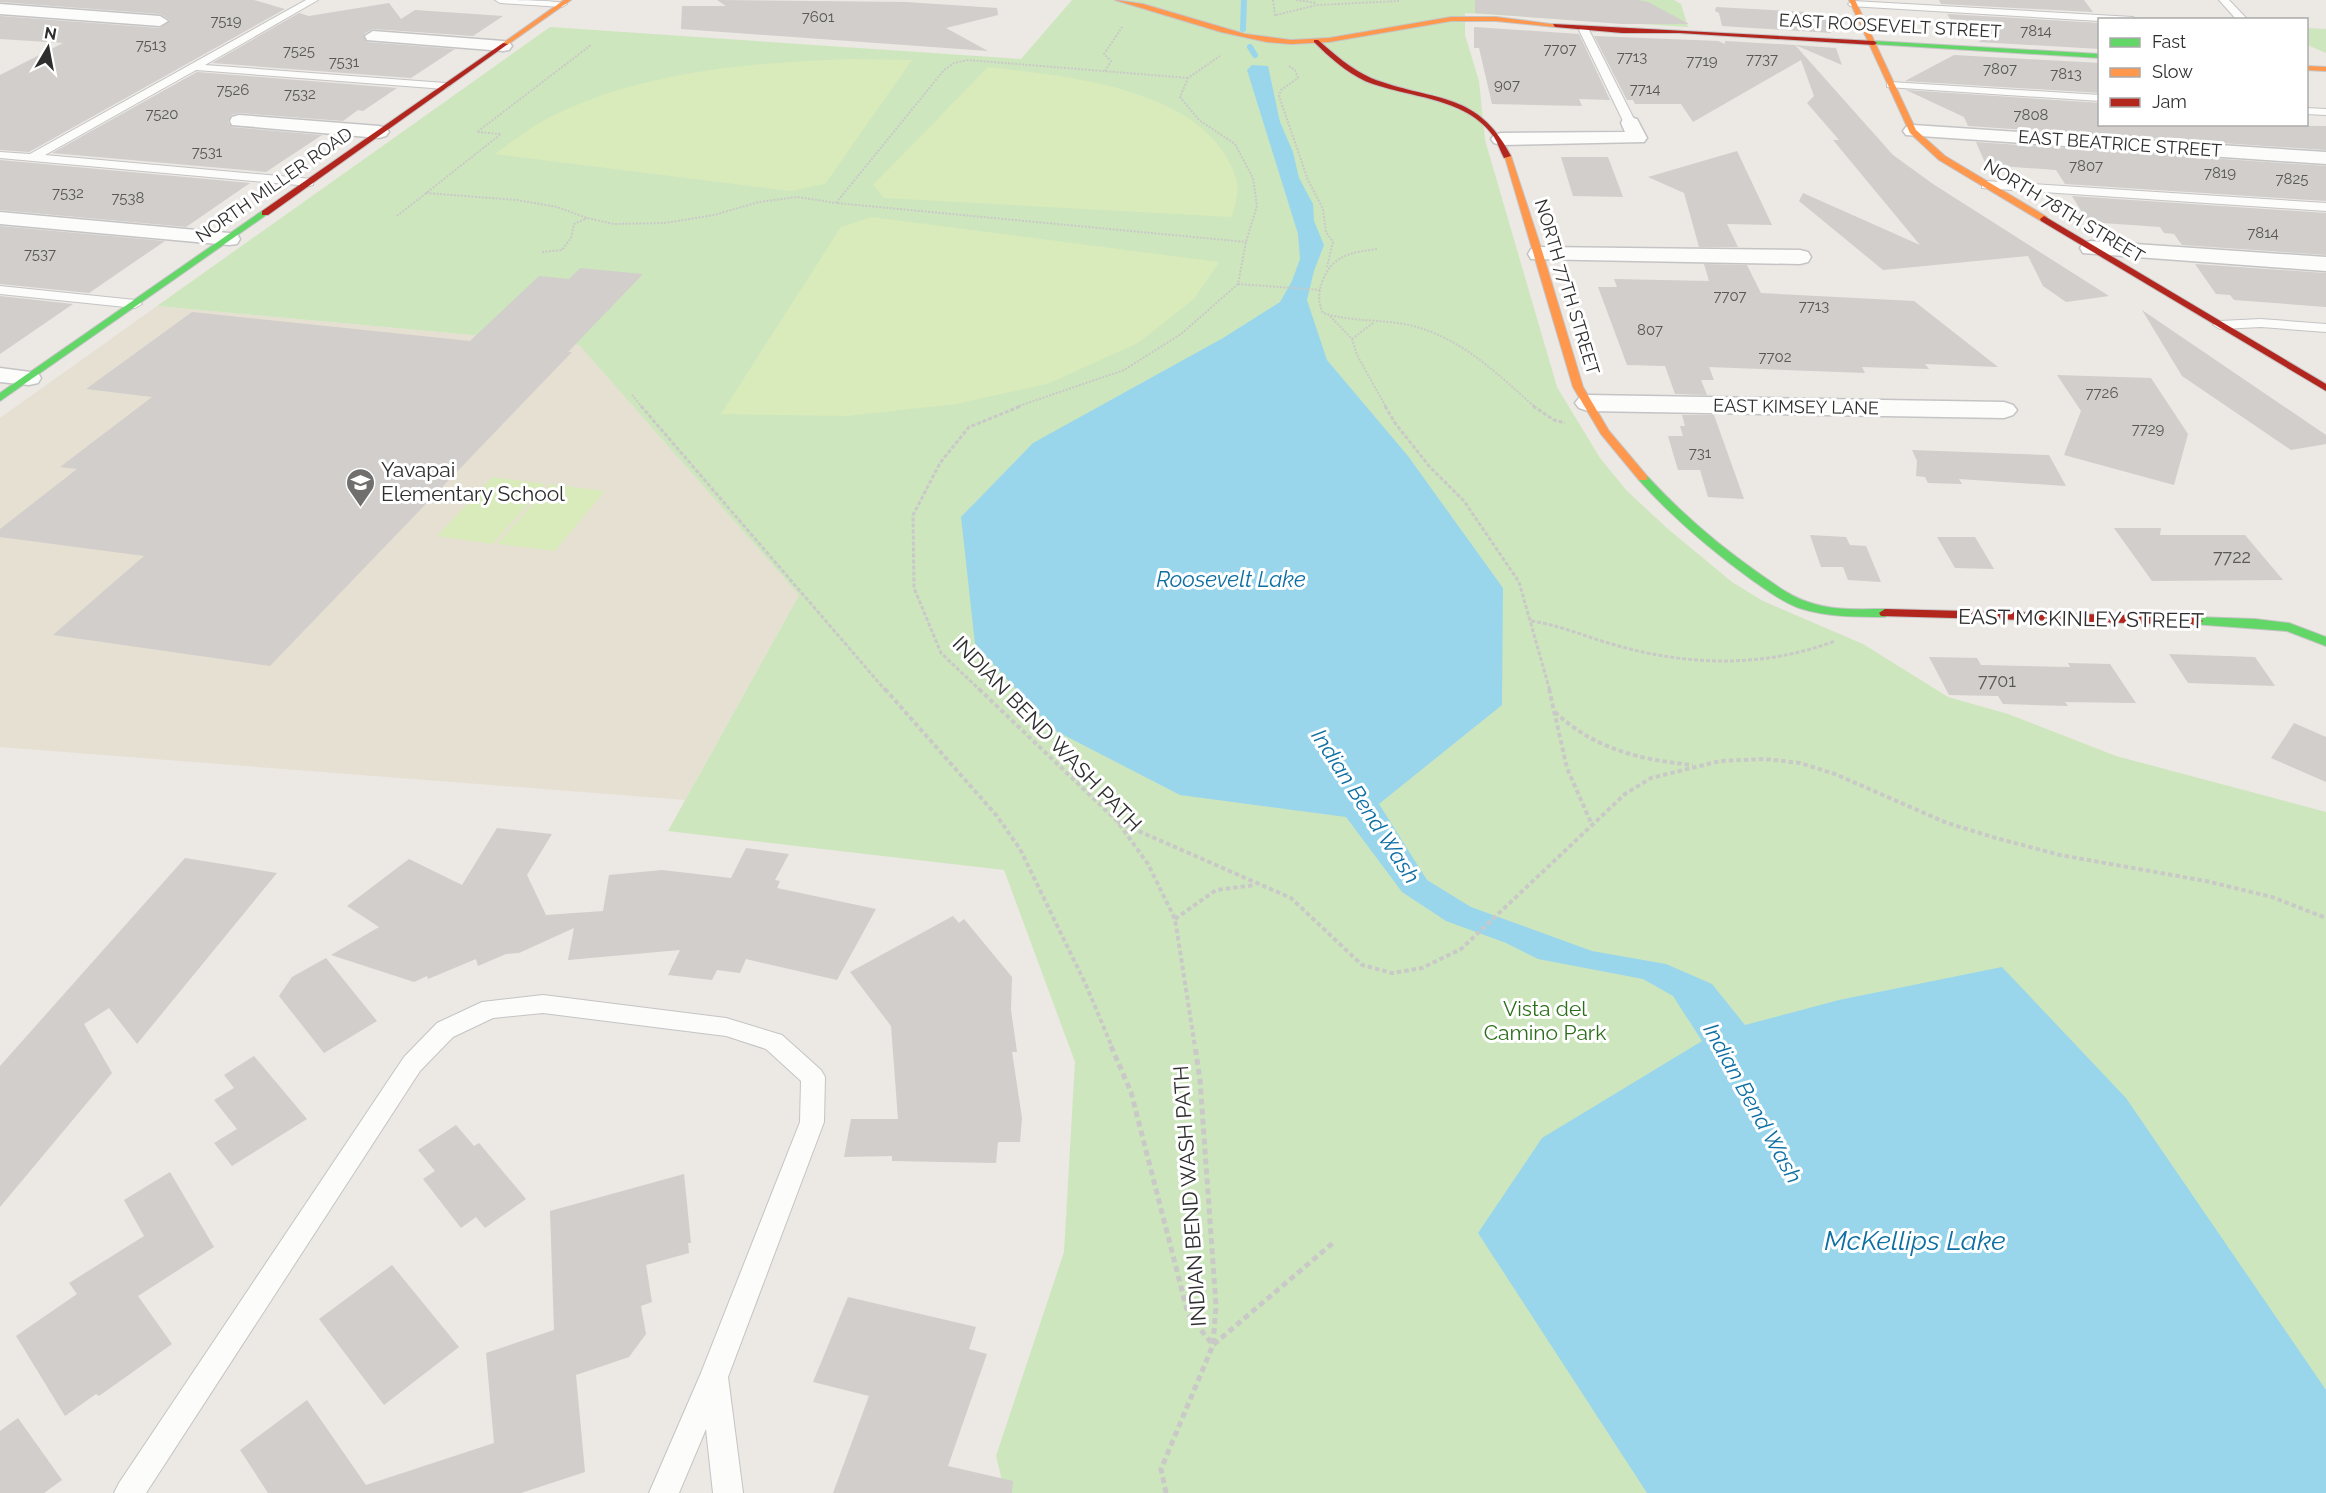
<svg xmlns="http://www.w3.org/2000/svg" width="2326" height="1493" viewBox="0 0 2326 1493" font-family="Raleway,sans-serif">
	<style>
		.education { fill: #e6e0d3 }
		.green { fill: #cee6be }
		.pitch { fill: #d9eabb }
		.water { fill: #99d6ec }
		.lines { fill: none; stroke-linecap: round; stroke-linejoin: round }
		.stream { stroke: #99d6ec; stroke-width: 6 }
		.building { fill: #d1cecb }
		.lane-casing { stroke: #c5c4c5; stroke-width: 2 }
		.street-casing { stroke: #c5c4c5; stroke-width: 3 }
		.fast-casing { stroke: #c5c4c5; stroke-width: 2 }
		.slow-casing { stroke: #c5c4c5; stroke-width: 2 }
		.jam-casing { stroke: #c5c4c5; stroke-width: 2 }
		.path-far3 { stroke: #c9c9c8; stroke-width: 2; stroke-dasharray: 2 1.5; stroke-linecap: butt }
		.path-far2 { stroke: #c9c9c8; stroke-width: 3; stroke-dasharray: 4 2; stroke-linecap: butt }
		.path-far1 { stroke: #c9c9c8; stroke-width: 4; stroke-dasharray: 4.5 3; stroke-linecap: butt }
		.path { stroke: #c9c9c8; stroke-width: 5; stroke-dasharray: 6 4; stroke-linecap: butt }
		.lane { fill: #fcfcfb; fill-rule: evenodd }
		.street { fill: #fcfcfb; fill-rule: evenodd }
		.fast { fill: #63d668; fill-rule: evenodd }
		.slow { fill: #ff974d; fill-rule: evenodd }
		.jam { fill: #b3261e; fill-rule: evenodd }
		.labels { text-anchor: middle; stroke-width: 6; stroke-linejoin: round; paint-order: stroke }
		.far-number-label { font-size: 15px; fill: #585857 }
		.far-street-label { font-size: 18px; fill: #2e2e2e; stroke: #fff }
		.number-label { font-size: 18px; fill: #585857 }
		.poi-label { font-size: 21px; fill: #2e2e2e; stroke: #fff; text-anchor: start }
		.street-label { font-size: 21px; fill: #2e2e2e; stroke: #fff }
		.park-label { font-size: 21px; fill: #2c6e1b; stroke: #fff }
		.water-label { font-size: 22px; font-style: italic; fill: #0d6fa3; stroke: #fff }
		.near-water-label { font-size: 27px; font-style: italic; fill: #0d6fa3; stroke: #fff }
	</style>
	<rect width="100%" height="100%" fill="#ece8e4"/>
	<path class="education" d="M157,306L579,345L799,595L685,800L0,747V418Z"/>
	<g class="green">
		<path d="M1072,0H1674L1681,4L1688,27L1465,13V35L1479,81L1485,140L1557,387L1600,458L1627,491L1668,529L1732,582L1763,601L1863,644L1948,697L2008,714L2116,756L2326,812V1493H1005L996,1456L1064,1252L1075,1062L1004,870L668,831L799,595L579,345L157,306L550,27L1021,59Z"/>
		<path d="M2306,28L2326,29V53L2307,45Z"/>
	</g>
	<g class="pitch">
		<path d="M848,59L912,60L825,184L790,191L495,154C513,141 532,126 552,116C644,71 748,63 848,59Z"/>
		<path d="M988,67C1067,76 1211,88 1237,181C1240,191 1234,207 1232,217L884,198L873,185Z"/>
		<path d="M872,217L1219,262L1194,299L1138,343L1047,384L956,404L846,416L721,414L841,227Z"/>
		<path d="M492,477L546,484L493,544L437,536Z"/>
		<path d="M550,484L605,491L555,551L497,544Z"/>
	</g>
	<path class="water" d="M1252,65L1268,66L1280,122L1293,152L1299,178L1313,204L1314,221L1324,245L1314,271L1307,300L1327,360L1408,456L1503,588L1502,705L1379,804L1427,880L1471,907L1592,951L1666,964L1712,984L1745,1025L1839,1000L2002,967L2126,1098L2326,1390V1493H1647L1478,1233L1542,1138L1702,1041L1673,996L1643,979L1538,959L1506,943L1446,921L1402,892L1346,817L1180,795L1052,729L975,644L961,517L1033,443L1223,338L1280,302L1292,281L1300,259L1298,234L1247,70Z"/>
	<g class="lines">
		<g class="stream">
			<path d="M1243,29L1244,0"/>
			<path d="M1250,47L1255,55"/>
		</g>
	</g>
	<g class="building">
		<path d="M0,0H254L285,9L29,152L0,150V75L63,43L0,39V16L160,28L170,20L160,14L0,2Z"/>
		<path d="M717,0L906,2L997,8L998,15L946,28L988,51L681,29L682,6H726Z"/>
		<path d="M1475,0H1638L1648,2L1689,24H1622L1475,13Z"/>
		<path d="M1939,0H2084L2093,12L1941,4Z"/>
		<path d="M389,3L401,19L415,10L503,16L473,36L373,29L364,34L367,42L455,49L411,78L212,63L299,13L309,16Z"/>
		<path d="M1716,7L1824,13L1831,33L1722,26L1719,13L1715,11Z"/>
		<path d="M1947,14L2100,23V49L1978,42L1991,35L1959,33Z"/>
		<path d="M1474,27L1579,34L1610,100L1579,99L1582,106L1492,104L1479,48H1474Z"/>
		<path d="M1594,36L1718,41L1725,44V41L1795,45L1893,155L1933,184L2109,296L2066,302L2043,286L2028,256L1883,270L1799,201L1803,193L1920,245L1833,140H1839L1807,103L1814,96L1801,60L1693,122L1681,104H1635L1633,100H1627Z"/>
		<path d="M1795,45L1836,48L1842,65Z"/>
		<path d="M1954,55L2100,63V93L1905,81Z"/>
		<path d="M197,72L397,88L363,111L358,110L343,121L239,113L231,115L228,122L232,127L322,135L266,172L52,153Z"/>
		<path d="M1906,90L2100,103V124L2326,126V150L1968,126L1964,117Z"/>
		<path d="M1976,142L2326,166V201L2065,184L2056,170L1986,165Z"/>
		<path d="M1737,151L1772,225L1727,224L1738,247H1699L1684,193L1648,177Z"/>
		<path d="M1561,157H1608L1623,197L1573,196Z"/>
		<path d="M0,160L250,183L186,227L0,210Z"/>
		<path d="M2072,196L2326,213V255L2182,245L2174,234L2164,233L2160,227L2088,222Z"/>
		<path d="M0,226L165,241L89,293L0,284Z"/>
		<path d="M1704,264L1747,265L1761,293L1914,301L1998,367L1925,364L1929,369L1862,367L1865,373L1709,367L1714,380H1701L1707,395L1675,394L1665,366L1627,365L1598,287H1617L1614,279L1709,281Z"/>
		<path d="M2195,264L2326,273V307L2234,300L2230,295L2216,294Z"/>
		<path d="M580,268L643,274L568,352H572L270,666L53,635L144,556L0,537V529L77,469L60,467L152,397L86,389L192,312L470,341L539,276L569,279Z"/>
		<path d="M0,296L73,304L0,354Z"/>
		<path d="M2142,310L2326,435V444L2291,450L2182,376Z"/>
		<path d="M2057,375L2151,378L2188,434L2174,485L2064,455L2081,411Z"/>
		<path d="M1682,415H1714L1744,499L1708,497L1700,470H1678L1668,436H1683L1680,426H1685Z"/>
		<path d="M1912,450L2049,455L2066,486L1959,479L1962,484L1928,483L1925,477L1916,476L1917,461Z"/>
		<path d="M2114,528H2161L2160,535H2245L2283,580L2152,581Z"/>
		<path d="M1810,535L1846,537L1850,545L1866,546L1881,582L1848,580L1843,567H1821Z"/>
		<path d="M1937,537H1975L1994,569L1955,568Z"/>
		<path d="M2169,654L2255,657L2275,686L2188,683Z"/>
		<path d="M1929,657L1977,658L1981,665L2070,667L2068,663L2110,664L2136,703L2065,702L2068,706L2003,704L1998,696L1949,695Z"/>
		<path d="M2294,723L2326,737V782L2271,758Z"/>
		<path d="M497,828L552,834L527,875L546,915L603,911L609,875L662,870L731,878L746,848L789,854L775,880L780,881L777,888L876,909L837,980L746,959L740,973L717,970L712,980L668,975L680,950L568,960L574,928L519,953L506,954L478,966L476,959L428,979L427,976L414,982L331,955L379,927L347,906L409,859L462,885Z"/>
		<path d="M185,858L277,873L137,1044L109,1008L84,1024L112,1073L0,1207V1066Z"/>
		<path d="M953,916L959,923L964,919L1012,977L1011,1010L1017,1052H1012L1022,1118L1020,1142H998L996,1163L892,1161V1156L844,1157L851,1119H898L891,1026L850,972Z"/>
		<path d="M326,958L377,1021L324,1053L279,996L292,977Z"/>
		<path d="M254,1056L307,1119L232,1166L214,1143L237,1129L214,1100L234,1088L224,1075Z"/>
		<path d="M456,1125L474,1146L479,1143L526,1199L485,1228L476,1217L461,1228L423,1179L435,1171L418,1150Z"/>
		<path d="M170,1172L214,1247L138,1296L172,1344L99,1396L96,1394L65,1416L16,1336L77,1294L69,1283L144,1236L124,1200Z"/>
		<path d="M684,1174L691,1243H688L689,1253L646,1265L652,1302L641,1306L646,1334L629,1357L576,1375L585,1472L521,1493H268L240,1450L307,1400L366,1485L494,1443L486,1353L554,1330L550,1211Z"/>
		<path d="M392,1265L459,1347L384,1405L319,1319Z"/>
		<path d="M848,1297L976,1327L969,1349L987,1354L948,1466L1013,1481L1012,1493H833L869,1396L813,1382Z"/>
		<path d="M18,1418L62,1480L44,1493H0V1431Z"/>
	</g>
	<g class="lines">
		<defs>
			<g id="lane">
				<path d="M306,0H318L205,65L445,83L450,86L445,89L196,70L45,155L313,179V185L309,186L0,158V152L30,154Z"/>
				<path d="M495,0C512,0 555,0 567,4L562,7L500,3Z"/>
				<path d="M2219,0H2229L2248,20H2237Z"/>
				<path d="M1853,1L2133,17L2138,20L2100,21L1850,6L1848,4Z"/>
				<path d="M1584,27L1589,30L1636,123L1634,125L1630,126L1624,123L1579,30Z"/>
				<path d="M1891,82L2100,95V101L1887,87V83Z"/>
				<path d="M2306,108L2326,109V115L2306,114Z"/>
				<path d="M1986,181L2326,203V211L1982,188V182Z"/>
				<path d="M0,286L135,300L142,304L135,308L0,294Z"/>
				<path d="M2261,319L2326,324V332L2261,327L2220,329L2213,325L2220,321Z"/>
				<path d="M543,995L726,1018L782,1035L821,1070L825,1077L824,1122L728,1377L743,1493H713L706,1429L679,1493H649L701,1373L800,1122L801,1081L766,1049L726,1036L543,1013L493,1018L453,1037L420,1071L146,1493H114L119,1483L404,1057L437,1023L482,1002Z"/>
			</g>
			<g id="street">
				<path d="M0,4L160,16L168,21L160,26L0,14Z"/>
				<path d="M373,31L503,41L509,42L512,46L509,50L503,51L367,40L365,36Z"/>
				<path d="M239,115L379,126L386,128L389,132L386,136L379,138L232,125L230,121L232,117Z"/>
				<path d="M1630,117L1637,119L1647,138L1644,142L1501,145L1494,143L1491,139L1494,135L1501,133L1625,132L1621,123L1623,119Z"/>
				<path d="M1913,125L2326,152V164L1906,135L1903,131L1906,127Z"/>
				<path d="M0,212L229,233L237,234L240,239L237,244L229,245L0,224Z"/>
				<path d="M2091,241L2326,257V271L2083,253L2080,248L2083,243Z"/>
				<path d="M1539,247L1800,250L1808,252L1811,257L1808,262L1800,264L1531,259L1528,254L1531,249Z"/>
				<path d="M0,368L38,373L41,378L38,383L29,385L0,382Z"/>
				<path d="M1588,395L2004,402L2013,405L2017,410L2013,415L2004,418L1588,411L1579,408L1575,403L1579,398Z"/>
			</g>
			<g id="fast">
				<path d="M1874,41L2100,54V58L1872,44Z"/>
				<path d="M262,211L269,213L0,401V393Z"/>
				<path d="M1643,475L1647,476C1680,512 1717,544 1757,572C1773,583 1789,596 1808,602C1832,611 1860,609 1885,609L1891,613L1885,617C1856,617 1827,617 1799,608C1782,602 1767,590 1752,580C1711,550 1673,518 1639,480V476Z"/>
				<path d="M2197,617L2255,619L2289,623L2326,637V646L2287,631L2193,624L2191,621Z"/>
			</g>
			<g id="slow">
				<path d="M564,0H571L507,45H503V43Z"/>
				<path d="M1115,0L1143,4L1245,34L1291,40L1329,38L1451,17H1496L1558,25L1555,27L1496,21H1451L1329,42L1291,44L1267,42L1221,32Z"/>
				<path d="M1849,0H1855L1916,130L1945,156L2047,217V221H2041L1939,160L1910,133Z"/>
				<path d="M2306,66L2326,67V71L2306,70Z"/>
				<path d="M1504,154L1511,156L1543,254L1583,387L1609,431L1647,476V480H1639L1601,434L1573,387Z"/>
			</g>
			<g id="jam">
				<path d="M1553,24L1874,41L1877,43L1874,45L1679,33H1622L1555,27Z"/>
				<path d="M1314,40H1318C1334,54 1351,69 1371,78C1431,102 1477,89 1511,156L1504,158C1500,151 1498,143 1494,137C1466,96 1406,98 1365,81C1346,72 1329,57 1314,42Z"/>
				<path d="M503,43L508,44L268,215H262V211Z"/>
				<path d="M2044,216L2326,384V391L2041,221L2040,219Z"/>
				<path d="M1885,609L2197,617L2203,621L2197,625L1881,616L1879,613Z"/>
			</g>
		</defs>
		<use href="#lane" class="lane-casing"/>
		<use href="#street" class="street-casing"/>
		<use href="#fast" class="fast-casing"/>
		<use href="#slow" class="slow-casing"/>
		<use href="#jam" class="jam-casing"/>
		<g class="path-far3">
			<path d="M1273,0L1275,16"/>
			<path d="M1296,0L1316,3"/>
			<path d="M1276,15L1317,5L1399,1"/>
			<path d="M1289,66L1295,70L1298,78L1281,90L1279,96L1308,180L1323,209L1326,232L1333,242L1327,267"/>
			<path d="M1105,71L1111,61L1104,54L1123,26"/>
			<path d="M1188,78L968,60L954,63L944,70L836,203L1246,242"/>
			<path d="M426,193L517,200L557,207L587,218L614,224L665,223L714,215L759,202L797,197L836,203"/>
			<path d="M397,216L501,134L477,132L591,45"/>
			<path d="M1377,249C1353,252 1332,255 1323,280C1318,292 1318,302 1323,313C1351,322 1381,319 1409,325C1461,337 1496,373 1535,407"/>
			<path d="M542,252L562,250L571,238L574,224L587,218"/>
			<path d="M1238,284L1320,290"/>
			<path d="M1330,316L1352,339L1357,355L1386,407"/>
			<path d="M1352,339L1373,323"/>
			<path d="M632,395L642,407"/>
			<path d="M1016,407L1124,370L1181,334L1238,284L1246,242L1257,206L1253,178L1235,144L1199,120L1180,97L1188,78L1220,56"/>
		</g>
		<g class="path-far2">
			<path d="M641,406L886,691"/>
			<path d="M1385,406L1395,423L1429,466L1464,501L1519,582L1550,691"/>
			<path d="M1533,406L1554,420L1565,423"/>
			<path d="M1531,621C1560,625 1586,637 1615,645C1688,666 1763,668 1835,641"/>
			<path d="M981,691L941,653L914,588L913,515L940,463L969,427L1021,406"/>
		</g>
		<g class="path-far1">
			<path d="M885,689L997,816L1020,849L1086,985L1112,1047"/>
			<path d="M979,689L1117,821L1148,864L1175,919L1195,1047"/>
			<path d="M1549,689L1567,768L1592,825"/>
			<path d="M1555,712C1594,749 1641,760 1693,765"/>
			<path d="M1118,822L1291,898L1362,965L1392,973L1422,968L1461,949L1625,794L1651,778L1720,761L1765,759L1800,763L1835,774L1947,823L1996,838L2060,855L2206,881L2272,897L2326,918"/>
			<path d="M1175,919L1216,890L1255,885"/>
		</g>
		<g class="path">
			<path d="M1111,1046L1131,1092L1188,1314L1213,1345L1334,1242"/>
			<path d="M1166,1493L1161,1469L1213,1345L1216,1306L1200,1080L1195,1046"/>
		</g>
		<use href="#lane" class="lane"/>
		<use href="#street" class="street"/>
		<use href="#fast" class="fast"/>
		<use href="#slow" class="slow"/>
		<use href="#jam" class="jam"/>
	</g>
	<defs>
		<symbol id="school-pin" viewBox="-11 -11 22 30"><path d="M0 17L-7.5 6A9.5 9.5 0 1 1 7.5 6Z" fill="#706f6e" stroke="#fff"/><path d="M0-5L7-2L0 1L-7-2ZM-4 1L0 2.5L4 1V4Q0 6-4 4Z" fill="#fff"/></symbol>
	</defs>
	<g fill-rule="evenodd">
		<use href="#school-pin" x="344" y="466" width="33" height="45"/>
	</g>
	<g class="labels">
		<g class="far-number-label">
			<text x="818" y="22">7601</text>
			<text x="226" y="26">7519</text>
			<text x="2036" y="36">7814</text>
			<text x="151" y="50">7513</text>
			<text x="1560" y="54">7707</text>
			<text x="299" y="56">7525</text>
			<text x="1632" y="62">7713</text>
			<text x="1762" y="64">7737</text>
			<text x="1702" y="66">7719</text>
			<text x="344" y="67">7531</text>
			<text x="2000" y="74">7807</text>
			<text x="2066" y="79">7813</text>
			<text x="1507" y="90">907</text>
			<text x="1645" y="94">7714</text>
			<text x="233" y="95">7526</text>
			<text x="300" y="99">7532</text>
			<text x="162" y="119">7520</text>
			<text x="2031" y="120">7808</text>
			<text x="207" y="157">7531</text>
			<text x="2086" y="171">7807</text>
			<text x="2220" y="178">7819</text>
			<text x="2292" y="184">7825</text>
			<text x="68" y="198">7532</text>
			<text x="128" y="203">7538</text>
			<text x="2263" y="238">7814</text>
			<text x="40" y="259">7537</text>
			<text x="1730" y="301">7707</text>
			<text x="1814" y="311">7713</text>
			<text x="1650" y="335">807</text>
			<text x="1775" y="362">7702</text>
			<text x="2102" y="398">7726</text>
			<text x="2148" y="434">7729</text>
			<text x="1700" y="458">731</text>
		</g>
		<g class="far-street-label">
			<text transform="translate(1890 26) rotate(3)" y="6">EAST ROOSEVELT STREET</text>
			<text transform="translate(2120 144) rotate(4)" y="6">EAST BEATRICE STREET</text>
			<text transform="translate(274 185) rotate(-35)" y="6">NORTH MILLER ROAD</text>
			<text transform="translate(2064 211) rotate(31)" y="6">NORTH 78TH STREET</text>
			<text transform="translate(1567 287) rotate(73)" y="6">NORTH 77TH STREET</text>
			<text transform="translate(1796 407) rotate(1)" y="6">EAST KIMSEY LANE</text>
		</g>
		<g class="number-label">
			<text x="2232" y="563">7722</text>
			<text x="1997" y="687">7701</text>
		</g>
		<g class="poi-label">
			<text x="381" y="477">Yavapai<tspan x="381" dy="24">Elementary School</tspan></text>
		</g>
		<g class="street-label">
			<text transform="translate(2081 619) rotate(1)" y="7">EAST MCKINLEY STREET</text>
			<text transform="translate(1047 734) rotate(46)" y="7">INDIAN BEND WASH PATH</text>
			<text transform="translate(1190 1196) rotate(-94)" y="7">INDIAN BEND WASH PATH</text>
		</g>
		<g class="park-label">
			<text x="1545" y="1016">Vista del<tspan x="1545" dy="24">Camino Park</tspan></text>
		</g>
		<g class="water-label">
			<text x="1231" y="587">Roosevelt Lake</text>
			<text transform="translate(1366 806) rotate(57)" y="8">Indian Bend Wash</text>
			<text transform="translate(1753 1103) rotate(61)" y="8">Indian Bend Wash</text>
		</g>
		<g class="near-water-label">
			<text x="1915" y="1250">McKellips Lake</text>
		</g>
	</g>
	<rect x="2098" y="18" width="210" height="108" fill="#ffffff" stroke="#ababab" stroke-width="1.5"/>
	<rect x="2110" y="38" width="30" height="9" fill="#63d668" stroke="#ababab" stroke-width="1.5"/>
	<text x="2152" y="48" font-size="18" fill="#2e2e2e">Fast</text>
	<rect x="2110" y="68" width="30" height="9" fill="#ff974d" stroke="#ababab" stroke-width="1.5"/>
	<text x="2152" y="78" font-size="18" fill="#2e2e2e">Slow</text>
	<rect x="2110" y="98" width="30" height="9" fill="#b3261e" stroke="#ababab" stroke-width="1.5"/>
	<text x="2152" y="108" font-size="18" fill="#2e2e2e">Jam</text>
	<g transform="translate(48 48) rotate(10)" stroke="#ffffff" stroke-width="4.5" paint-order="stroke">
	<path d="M0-4.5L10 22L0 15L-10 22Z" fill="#2e2e2e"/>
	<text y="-9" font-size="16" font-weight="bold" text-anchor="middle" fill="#2e2e2e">N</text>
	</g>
</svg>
